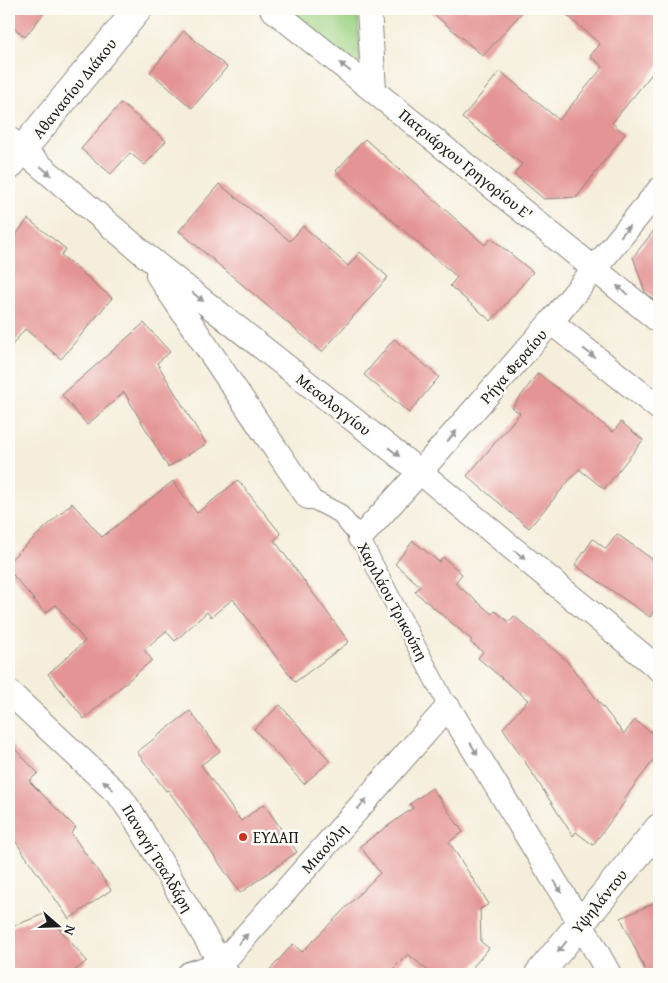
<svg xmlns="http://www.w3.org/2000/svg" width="668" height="983" viewBox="0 0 668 983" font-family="'Gentium Book Plus',serif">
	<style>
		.green { fill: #9cd181; stroke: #5c764e }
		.building { fill: #e49494 }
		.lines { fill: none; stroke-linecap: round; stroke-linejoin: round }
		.pedestrian-casing { stroke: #88857c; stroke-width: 20 }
		.minor-casing { stroke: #88857c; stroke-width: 26 }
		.tertiary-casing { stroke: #88857c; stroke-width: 30 }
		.pedestrian { stroke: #fff; stroke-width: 18 }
		.minor { stroke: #fff; stroke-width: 24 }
		.tertiary { stroke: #fff; stroke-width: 28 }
		.oneway { fill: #999 }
		.poi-dot { fill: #c8321e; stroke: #fdfcf7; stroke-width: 2 }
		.labels { text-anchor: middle; stroke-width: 5; stroke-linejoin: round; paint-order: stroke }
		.street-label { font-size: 16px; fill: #1c1c1c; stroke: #fdfcf7 }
		.poi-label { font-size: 16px; fill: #1c1c1c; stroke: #fdfcf7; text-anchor: start }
	</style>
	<rect width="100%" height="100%" fill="#fdfcf7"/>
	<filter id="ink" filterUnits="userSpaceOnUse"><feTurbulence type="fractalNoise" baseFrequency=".02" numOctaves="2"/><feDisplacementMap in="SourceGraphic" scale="10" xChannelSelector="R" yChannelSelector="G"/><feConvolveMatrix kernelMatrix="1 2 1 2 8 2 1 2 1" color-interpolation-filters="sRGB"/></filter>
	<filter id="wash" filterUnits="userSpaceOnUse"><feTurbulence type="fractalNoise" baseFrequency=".0096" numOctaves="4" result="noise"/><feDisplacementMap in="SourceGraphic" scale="20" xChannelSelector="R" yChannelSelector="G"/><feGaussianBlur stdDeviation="1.12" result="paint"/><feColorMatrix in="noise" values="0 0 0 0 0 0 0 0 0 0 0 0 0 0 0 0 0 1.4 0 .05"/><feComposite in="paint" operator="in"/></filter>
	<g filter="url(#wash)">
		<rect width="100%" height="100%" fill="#f5eedc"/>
		<path class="green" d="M289,9H358L360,69Z"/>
		<g id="blocks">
			<g class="building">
				<path d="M9,9H47L25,37L9,24Z"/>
				<path d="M428,9H525L483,56Z"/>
				<path d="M560,9H647L659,19V65L612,123L625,134L577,197L544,199L514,174L522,164L462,118L500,71L559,120L603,67L590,56L600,44Z"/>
				<path d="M184,31L227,67L192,108L150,72Z"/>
				<path d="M121,103L166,141L145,165L130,153L111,174L81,149Z"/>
				<path d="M365,139L485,245L491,238L533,272L491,321L450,286L457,277L336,171Z"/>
				<path d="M219,184L290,241L303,226L348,266L360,252L388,277L322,352L179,231Z"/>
				<path d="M28,219L66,249L61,255L112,298L61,359L25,329L9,349V244Z"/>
				<path d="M659,224V304L645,292L633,257Z"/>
				<path d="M144,323L170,352L157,363L206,444L168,467L124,392L87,425L62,395Z"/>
				<path d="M394,339L439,377L409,413L364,375Z"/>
				<path d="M538,373L613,432L621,422L643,440L604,489L579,469L529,528L467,476L520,413L512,408Z"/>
				<path d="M238,480L281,534L274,540L349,642L295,682L233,599L211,617L207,612L175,641L166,631L144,650L152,660L84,719L48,674L85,641L56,605L45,613L9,570V561L72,503L102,537L173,481L197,513Z"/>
				<path d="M617,534L659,564V603L650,617L575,565L593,539L606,549Z"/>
				<path d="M413,541L439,562L443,557L462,574L455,583L492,614L495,611L509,622L514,616L566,660L624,734L635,720L659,738V753L624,799L626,800L593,845L576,832L573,836L503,728L528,700L478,658L483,652L470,642L472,640L415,592L420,586L395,564Z"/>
				<path d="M280,705L330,761L304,784L254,729Z"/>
				<path d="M190,711L220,751L201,765L241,821L264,804L297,852L240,893L168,790L166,791L137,752Z"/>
				<path d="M9,743L38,773L29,781L76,828L71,833L111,890L69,919L9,832Z"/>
				<path d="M432,788L463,832L449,842L489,904L480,909L481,942L489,948L467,974H432L408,954L388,974H266L293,944L302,952L380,873L360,846L413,808L410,804Z"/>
				<path d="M659,901V974H647L621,918Z"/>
				<path d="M46,913L87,961L70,974H9V928Z"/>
			</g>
		</g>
	</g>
	<g filter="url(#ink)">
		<use href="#blocks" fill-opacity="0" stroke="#88857c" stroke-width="1"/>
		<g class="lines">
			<defs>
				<path id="pedestrian" d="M308,497L339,513L360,538L448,707"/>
				<g id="minor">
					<path d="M272,9L659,321"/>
					<path d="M369,9L374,90"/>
					<path d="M9,139L145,255L420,472L659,669"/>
					<path d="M158,275L308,497"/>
					<path d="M551,322L659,408"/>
					<path d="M360,538L420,472L551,322L659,190"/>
					<path d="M9,692L120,796L133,815L227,974"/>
					<path d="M189,974L221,964L448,707L581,924L609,974"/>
				</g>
				<g id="tertiary">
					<path d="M9,166L138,9"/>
					<path d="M539,974L659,828"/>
				</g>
			</defs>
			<use href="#pedestrian" class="pedestrian-casing"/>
			<use href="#minor" class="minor-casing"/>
			<use href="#tertiary" class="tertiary-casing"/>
			<use href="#pedestrian" class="pedestrian"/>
			<use href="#minor" class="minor"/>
			<use href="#tertiary" class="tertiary"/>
		</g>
		<defs><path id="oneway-solid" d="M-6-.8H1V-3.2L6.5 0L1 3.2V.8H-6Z" transform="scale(1.25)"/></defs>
		<g class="oneway">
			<use href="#oneway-solid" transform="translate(345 67) rotate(-141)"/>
			<use href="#oneway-solid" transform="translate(46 171) rotate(40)"/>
			<use href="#oneway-solid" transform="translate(625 231) rotate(-51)"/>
			<use href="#oneway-solid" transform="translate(622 290) rotate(-140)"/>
			<use href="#oneway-solid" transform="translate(198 297) rotate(38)"/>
			<use href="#oneway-solid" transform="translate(589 353) rotate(38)"/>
			<use href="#oneway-solid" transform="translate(452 436) rotate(-49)"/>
			<use href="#oneway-solid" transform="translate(394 452) rotate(38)"/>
			<use href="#oneway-solid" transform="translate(520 555) rotate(39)"/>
			<use href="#oneway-solid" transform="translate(474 749) rotate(59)"/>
			<use href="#oneway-solid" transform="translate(108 785) rotate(-137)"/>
			<use href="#oneway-solid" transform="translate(362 804) rotate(-48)"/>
			<use href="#oneway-solid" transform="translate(558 887) rotate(59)"/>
			<use href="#oneway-solid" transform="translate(243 939) rotate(-48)"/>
			<use href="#oneway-solid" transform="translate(562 947) rotate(129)"/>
		</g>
	</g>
	<circle class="poi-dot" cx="243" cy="837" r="5"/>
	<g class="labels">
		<g class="street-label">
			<text transform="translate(74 88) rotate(-51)" y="6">Αθανασίου Διάκου</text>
			<text transform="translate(466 164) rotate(39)" y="6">Πατριάρχου Γρηγορίου Ε'</text>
			<text transform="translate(513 366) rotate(-49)" y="6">Ρήγα Φεραίου</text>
			<text transform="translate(334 404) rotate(38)" y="6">Μεσολογγίου</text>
			<text transform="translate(393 601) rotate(62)" y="6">Χαριλάου Τρικούπη</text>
			<text transform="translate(324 848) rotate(-48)" y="6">Μιαούλη</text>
			<text transform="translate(158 858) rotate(59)" y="6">Παναγή Τσαλδάρη</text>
			<text transform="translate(599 901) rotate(-51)" y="6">Υψηλάντου</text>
		</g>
		<g class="poi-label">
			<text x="253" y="843">ΕΥΔΑΠ</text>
		</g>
	</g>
	<rect width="668" height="983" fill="none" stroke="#fdfcf7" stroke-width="30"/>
	<g transform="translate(58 926) rotate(110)" stroke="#fdfcf7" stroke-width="4" paint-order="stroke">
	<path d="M0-4L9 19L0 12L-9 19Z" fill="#1c1c1c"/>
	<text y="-8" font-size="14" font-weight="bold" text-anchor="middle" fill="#1c1c1c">N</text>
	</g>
</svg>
